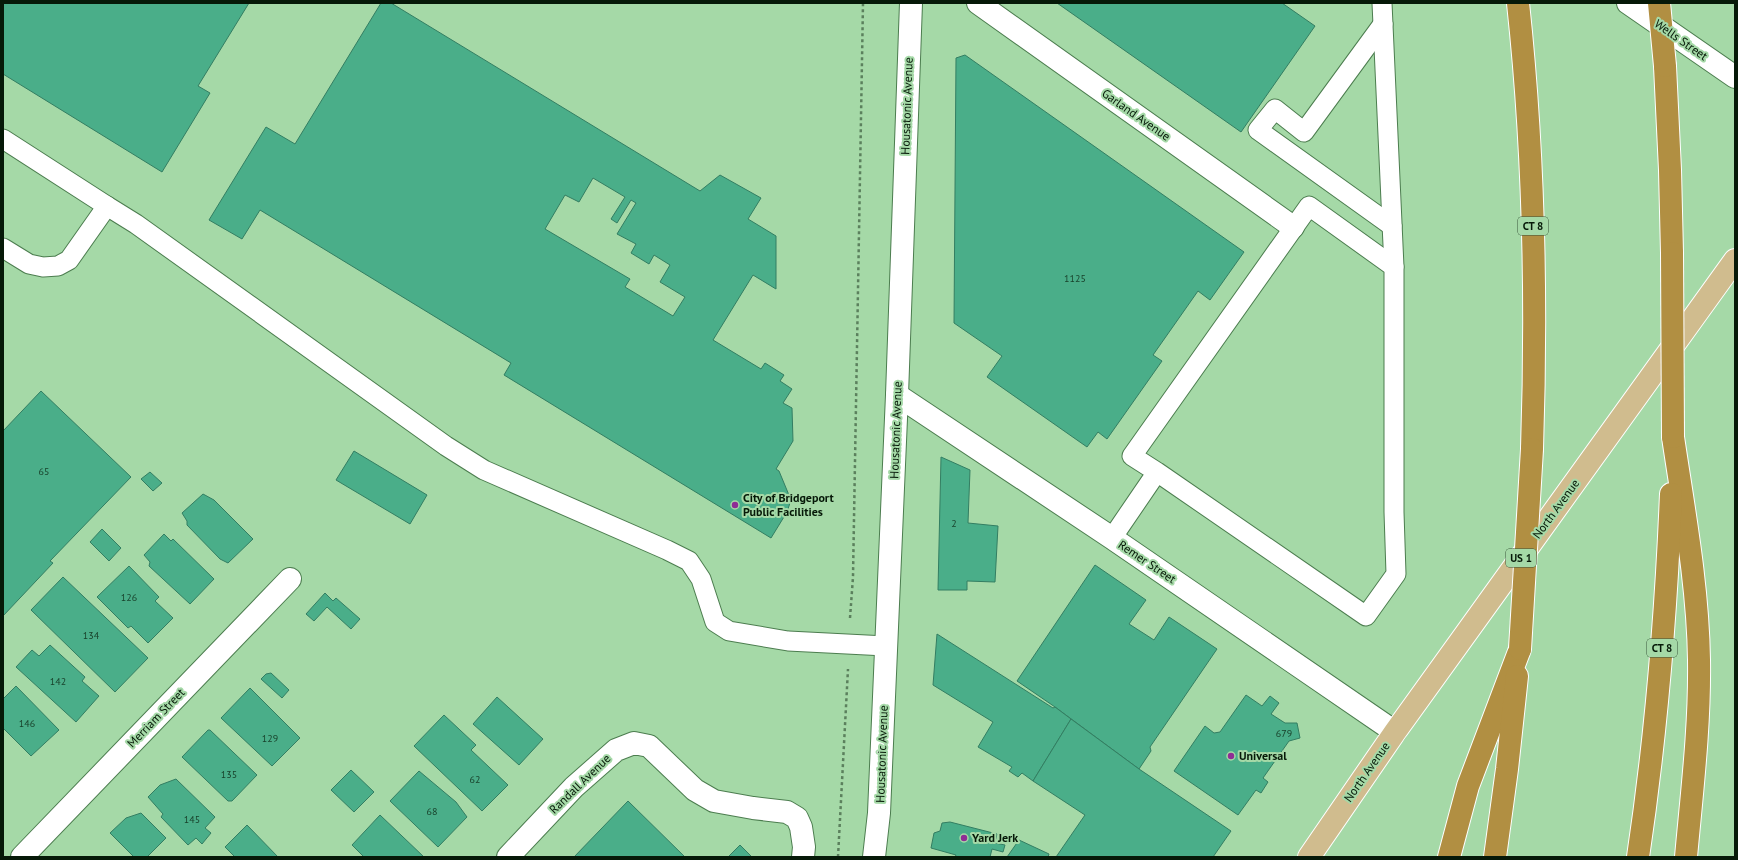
<svg xmlns="http://www.w3.org/2000/svg" width="1738" height="860" viewBox="0 0 1738 860" font-family="'PT Sans',sans-serif">
	<style>
		.building { fill: #4aae89; stroke: #337e62; fill-rule: evenodd }
		.lines { fill: none; stroke-linecap: round; stroke-linejoin: round }
		.service-casing { stroke: #4c7d4f; stroke-width: 21 }
		.minor-casing { stroke: #4c7d4f; stroke-width: 24 }
		.secondary-casing { stroke: #4c7d4f; stroke-width: 24 }
		.primary-casing { stroke: #fff; stroke-width: 24 }
		.motorway-casing { stroke: #fff; stroke-width: 24 }
		.path { stroke: #5b805d; stroke-width: 2.5; stroke-dasharray: 3 3; stroke-linecap: butt }
		.service { stroke: #fff; stroke-width: 19 }
		.minor { stroke: #fff; stroke-width: 22 }
		.secondary { stroke: #fff; stroke-width: 22 }
		.primary { stroke: #d0bc8e; stroke-width: 22 }
		.motorway { stroke: #b18f42; stroke-width: 22 }
		.motorway-bridge-casing { stroke: #fff; stroke-width: 24; stroke-linecap: butt }
		.motorway-bridge { stroke: #b18f42; stroke-width: 22 }
		.poi-dot { fill: #8f2d95; stroke: #a5d9a7; stroke-width: 1.5 }
		.labels { text-anchor: middle; stroke-width: 4; stroke-linejoin: round; paint-order: stroke }
		.number-label { font-size: 10px; fill: #173e28 }
		.shield { fill: #a5d9a7; stroke: #365338; stroke-width: 1 }
		.shield-label { font-size: 11px; font-weight: bold; fill: #061908 }
		.street-label { font-size: 12px; fill: #061908; stroke: #a5d9a7 }
		.poi-label { font-size: 12px; font-weight: bold; fill: #061908; stroke: #a5d9a7; text-anchor: start }
	</style>
	<rect width="100%" height="100%" fill="#a5d9a7"/>
	<g class="building">
		<path d="M3,3H249L198,86L210,93L162,172L3,74Z"/>
		<path d="M381,3H391L700,191L720,175L761,198L748,219L776,236V289L753,275L713,340L761,369L765,363L784,375L780,381L792,389L783,403L792,408L793,441L776,469L779,471L791,500L787,512L771,538L504,375L511,363L260,210L242,239L209,220L266,127L295,144ZM593,178L625,197L611,219L617,223L631,200L636,203L617,234L636,244L631,253L649,264L654,255L670,265L660,282L685,297L673,316L625,287L630,279L545,229L565,195L579,202Z"/>
		<path d="M1057,3H1282L1315,26L1241,132Z"/>
		<path d="M965,55L1244,252L1210,300L1198,291L1153,355L1162,361L1107,439L1098,432L1087,447L987,377L1002,356L954,323L956,58Z"/>
		<path d="M41,391L131,477L50,561L53,563L3,616V431Z"/>
		<path d="M354,451L427,495L410,524L336,480Z"/>
		<path d="M941,457L970,470L968,523L998,526L995,582L967,581V590H938Z"/>
		<path d="M150,472L162,483L153,491L141,479Z"/>
		<path d="M203,494L214,500L253,539L228,563L220,559L187,525V521L182,513Z"/>
		<path d="M102,529L121,548L109,561L90,542Z"/>
		<path d="M164,534L171,541L173,539L214,579L190,604L149,566L150,562L144,555Z"/>
		<path d="M1095,565L1146,600L1129,624L1154,640L1169,617L1217,649L1150,747L1151,751L1139,769L1055,707L1017,681Z"/>
		<path d="M129,566L159,597L155,601L173,618L148,643L131,626L128,628L97,597Z"/>
		<path d="M63,577L148,658L115,692L31,610Z"/>
		<path d="M325,593L333,601L336,598L360,619L351,629L327,607L314,621L306,614Z"/>
		<path d="M937,634L1053,708L1055,707L1071,719L1033,781L1022,773L1018,777L1009,771L1012,767L978,747L993,722L933,685Z"/>
		<path d="M50,645L85,677L82,681L99,696L76,722L16,667L32,650L39,656Z"/>
		<path d="M271,673L289,690L282,698L261,679L266,674Z"/>
		<path d="M16,686L59,730L31,756L3,728V699Z"/>
		<path d="M250,688L300,738L272,766L221,718Z"/>
		<path d="M1246,695L1262,706L1270,696L1279,703L1271,714L1285,723H1297L1300,738L1289,741L1263,778L1268,782L1261,793L1256,790L1238,815L1174,771L1205,726L1214,733L1220,732Z"/>
		<path d="M497,697L543,739L519,765L473,724Z"/>
		<path d="M444,715L476,745L471,750L508,785L482,811L414,746Z"/>
		<path d="M1071,719L1139,769L1231,831L1213,857H1056L1085,815L1033,781Z"/>
		<path d="M208,730H210L257,775L232,801H228L182,757Z"/>
		<path d="M351,770L374,792L354,812L331,790Z"/>
		<path d="M419,771L456,802L467,817L438,847L390,801Z"/>
		<path d="M176,779L215,817L205,828L211,833L202,844L196,838L188,845L161,817L163,814L148,797L160,785Z"/>
		<path d="M628,801L685,857H574Z"/>
		<path d="M141,813L166,838L147,857H134L110,833L126,818Z"/>
		<path d="M380,815L424,857H364L352,845Z"/>
		<path d="M950,822L997,834L995,843L1005,845L1003,852L992,849L990,857H955L956,855L931,848L934,833L940,831L942,823Z"/>
		<path d="M247,825L278,857H235L225,847Z"/>
		<path d="M1019,840L1049,854L1048,857H1007Z"/>
		<path d="M740,845L752,857H728Z"/>
	</g>
	<g class="lines">
		<defs>
			<g id="service">
				<path d="M1382,3L1394,267"/>
				<path d="M1383,24L1304,132L1275,109L1258,130L1392,226"/>
				<path d="M3,139L107,206L69,260L58,266L43,267L29,264L3,248"/>
				<path d="M107,206L136,224L446,446L484,470L667,550L689,561L701,579L715,622L729,631L788,641L886,646"/>
				<path d="M1112,538L1157,472L1132,456L1309,206L1394,267V512L1396,574L1366,616L1157,472"/>
			</g>
			<g id="minor">
				<path d="M978,3L1293,227"/>
				<path d="M1628,3L1735,77"/>
				<path d="M897,395L1112,538L1395,732"/>
				<path d="M22,857L290,579"/>
				<path d="M508,857L574,787L616,750L634,743L649,746L695,790L714,801L753,808L787,812L797,818L801,827L804,847L803,857"/>
			</g>
			<path id="secondary" d="M874,857L879,813L897,395L911,3"/>
			<path id="primary" d="M1309,857L1395,732L1735,260"/>
			<g id="motorway">
				<path d="M1518,3C1534,151 1537,301 1532,449"/>
				<path d="M1665,66L1670,170L1672,253"/>
				<path d="M1673,437C1684,511 1698,586 1699,660C1700,726 1692,791 1686,857"/>
				<path d="M1449,857L1468,786L1520,649"/>
				<path d="M1495,857L1507,769L1517,676"/>
				<path d="M1638,857C1656,737 1666,616 1671,494"/>
			</g>
		</defs>
		<use href="#service" class="service-casing"/>
		<use href="#minor" class="minor-casing"/>
		<use href="#secondary" class="secondary-casing"/>
		<use href="#primary" class="primary-casing"/>
		<use href="#motorway" class="motorway-casing"/>
		<g class="path">
			<path d="M850,618L853,577L863,3"/>
			<path d="M838,857L848,669"/>
		</g>
		<use href="#service" class="service"/>
		<use href="#minor" class="minor"/>
		<use href="#secondary" class="secondary"/>
		<use href="#primary" class="primary"/>
		<use href="#motorway" class="motorway"/>
		<defs>
			<g id="motorway-bridge">
				<path d="M1659,3L1665,66"/>
				<path d="M1672,253L1673,437"/>
				<path d="M1520,649L1532,449"/>
			</g>
		</defs>
		<use href="#motorway-bridge" class="motorway-bridge-casing"/>
		<use href="#motorway-bridge" class="motorway-bridge"/>
	</g>
	<g class="poi-dot">
		<circle cx="735" cy="505" r="4"/>
		<circle cx="1231" cy="756" r="4"/>
		<circle cx="964" cy="838" r="4"/>
	</g>
	<g class="labels">
		<g class="number-label">
			<text x="1075" y="282">1125</text>
			<text x="44" y="475">65</text>
			<text x="954" y="527">2</text>
			<text x="129" y="601">126</text>
			<text x="91" y="639">134</text>
			<text x="58" y="685">142</text>
			<text x="27" y="727">146</text>
			<text x="1284" y="737">679</text>
			<text x="270" y="742">129</text>
			<text x="229" y="778">135</text>
			<text x="475" y="783">62</text>
			<text x="432" y="815">68</text>
			<text x="192" y="823">145</text>
		</g>
		<g class="shield">
			<rect x="1518" y="217" width="30" height="18" rx="3"/>
			<rect x="1506" y="549" width="30" height="18" rx="3"/>
			<rect x="1647" y="639" width="30" height="18" rx="3"/>
		</g>
		<g class="shield-label">
			<text x="1533" y="230">CT 8</text>
			<text x="1521" y="562">US 1</text>
			<text x="1662" y="652">CT 8</text>
		</g>
		<g class="street-label">
			<text transform="translate(1681 40) rotate(35)" y="4">Wells Street</text>
			<text transform="translate(907 106) rotate(-88)" y="4">Housatonic Avenue</text>
			<text transform="translate(1136 115) rotate(35)" y="4">Garland Avenue</text>
			<text transform="translate(896 430) rotate(-88)" y="4">Housatonic Avenue</text>
			<text transform="translate(1556 509) rotate(-54)" y="4">North Avenue</text>
			<text transform="translate(1147 562) rotate(34)" y="4">Remer Street</text>
			<text transform="translate(156 718) rotate(-46)" y="4">Merriam Street</text>
			<text transform="translate(882 754) rotate(-88)" y="4">Housatonic Avenue</text>
			<text transform="translate(1367 772) rotate(-55)" y="4">North Avenue</text>
			<text transform="translate(580 784) rotate(-44)" y="4">Randall Avenue</text>
		</g>
		<g class="poi-label">
			<text x="743" y="502">City of Bridgeport<tspan x="743" dy="14">Public Facilities</tspan></text>
			<text x="1239" y="760">Universal</text>
			<text x="972" y="842">Yard Jerk</text>
		</g>
	</g>
	<rect width="1738" height="860" fill="none" stroke="#061908" stroke-width="8"/>
</svg>
